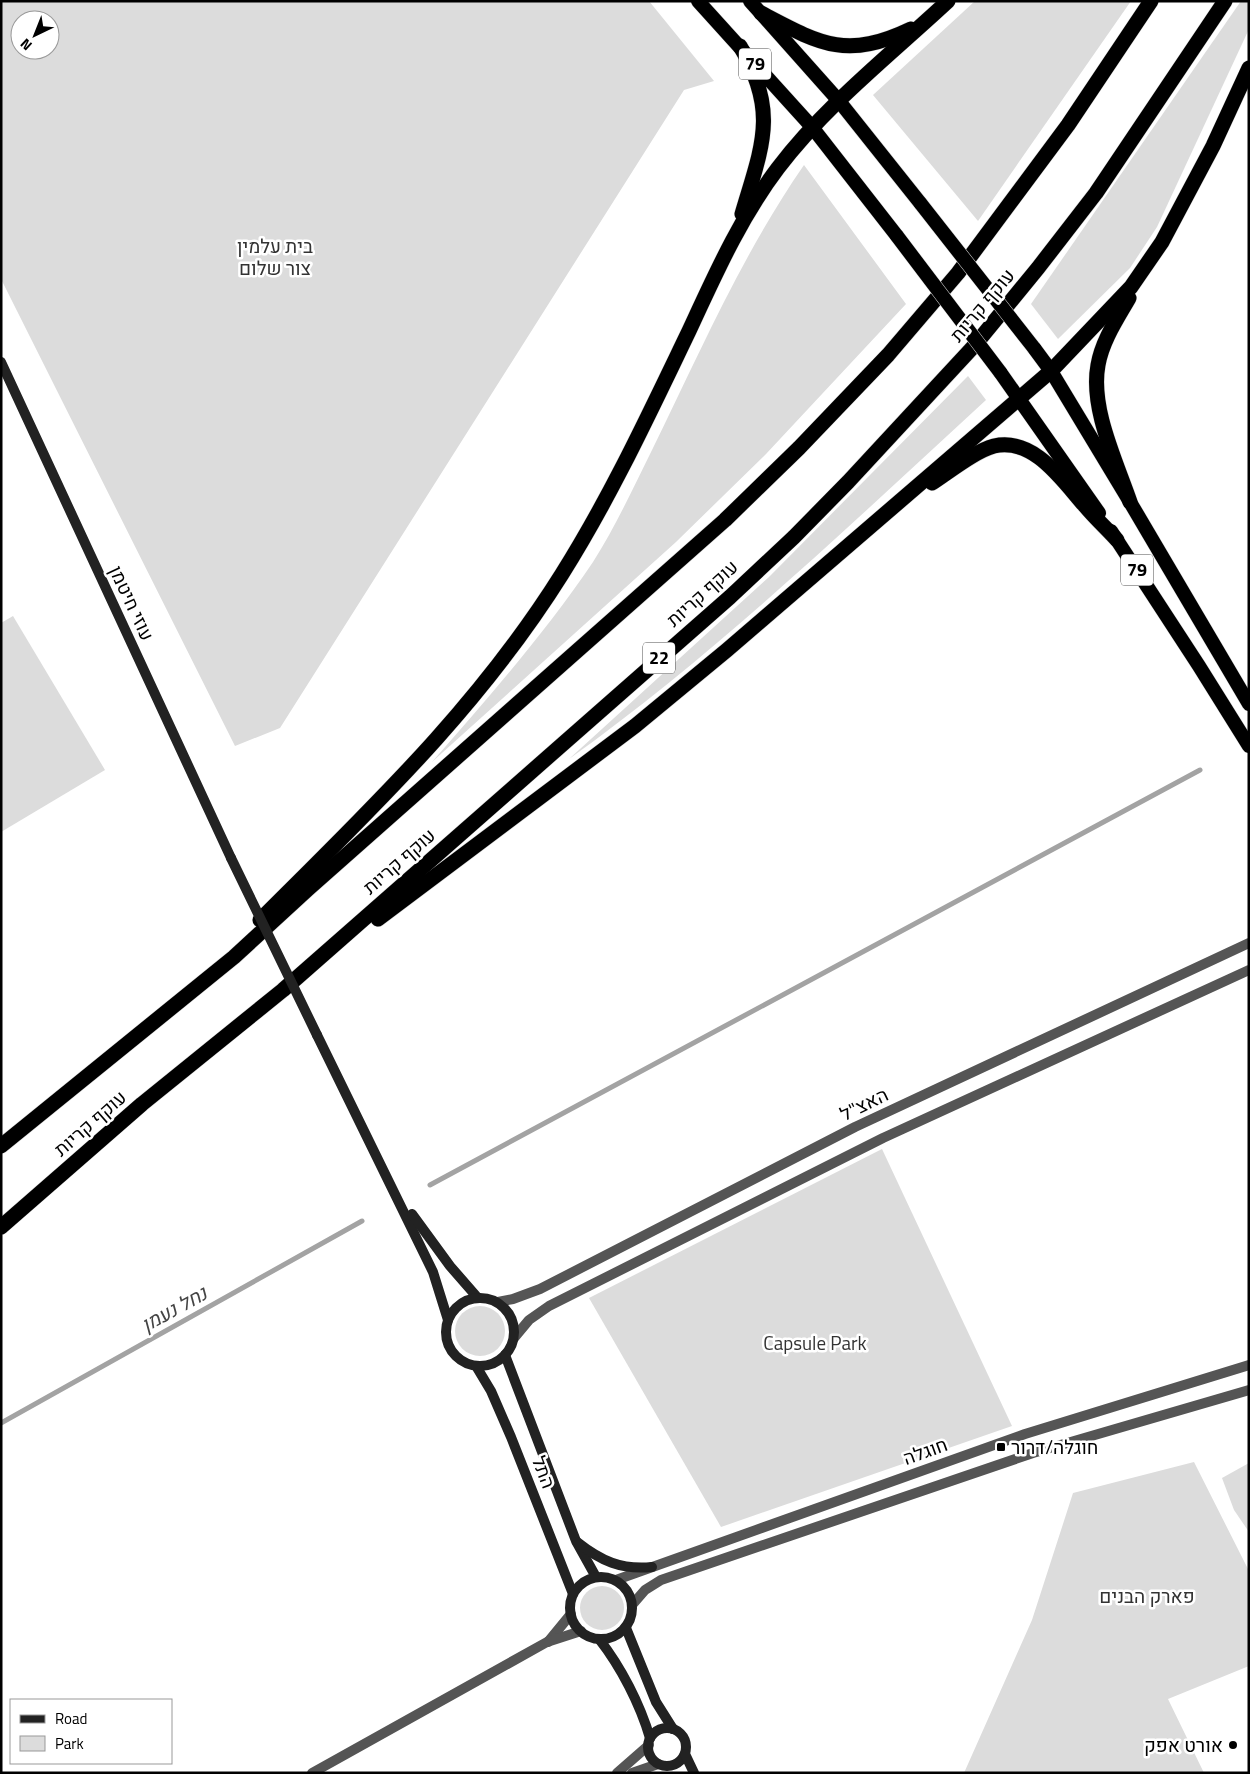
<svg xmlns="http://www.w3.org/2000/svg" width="1250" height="1774" viewBox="0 0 1250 1774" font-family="'Titillium Web',Heebo,sans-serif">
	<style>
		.green { fill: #dcdcdc; fill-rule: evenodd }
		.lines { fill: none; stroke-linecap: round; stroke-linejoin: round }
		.stream { stroke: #a3a3a3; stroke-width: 5 }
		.trunk-casing { stroke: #dbdbdb; stroke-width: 15 }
		.motorway-casing { stroke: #dbdbdb; stroke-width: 16 }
		.minor { stroke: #555; stroke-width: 10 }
		.tertiary { stroke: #555; stroke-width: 10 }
		.secondary { stroke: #222; stroke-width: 10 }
		.trunk { stroke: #000; stroke-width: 14 }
		.motorway { stroke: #000; stroke-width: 15 }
		.trunk-bridge-casing { stroke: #dbdbdb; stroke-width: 15; stroke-linecap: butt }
		.secondary-bridge { stroke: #222; stroke-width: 10 }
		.trunk-bridge { stroke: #000; stroke-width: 14 }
		.poi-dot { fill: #000; stroke: #fff; stroke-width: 2 }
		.labels { text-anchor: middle; stroke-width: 5; stroke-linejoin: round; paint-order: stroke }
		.shield { fill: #fff; stroke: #4c4c4c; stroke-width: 1 }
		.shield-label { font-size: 18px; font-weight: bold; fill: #000 }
		.park-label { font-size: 19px; fill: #333; stroke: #fff }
		.street-label { font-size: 19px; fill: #000; stroke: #fff }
		.poi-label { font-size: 19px; fill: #000; stroke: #fff; text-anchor: start }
		.water-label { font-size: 20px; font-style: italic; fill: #444; stroke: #fff }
	</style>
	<rect width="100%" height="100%" fill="#fff"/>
	<g class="green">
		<path d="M1,1H649L714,81L684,90L280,728L235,746L1,279ZM20,20H50V50H20Z"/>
		<path d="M975,1H1131L978,221L873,95Z"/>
		<path d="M1241,1H1249V29L1157,227L1130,268L1058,339L1031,304Z"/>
		<path d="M804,165L906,304L766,454L676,542L432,762C488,698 545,633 593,562C616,526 634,486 653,448C700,352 743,253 804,165Z"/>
		<path d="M968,376L986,400C851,524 718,652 569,759L769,577Z"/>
		<path d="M13,616L105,770L1,832V623Z"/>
		<path d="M882,1149L1012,1426L721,1527L589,1298Z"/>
		<circle cx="480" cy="1331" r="25"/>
		<path d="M1194,1462L1249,1571V1666L1168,1699L1204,1773H964L1032,1620L1073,1493Z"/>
		<path d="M1249,1463V1532L1234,1510L1222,1478Z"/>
		<circle cx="602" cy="1608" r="22"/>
	</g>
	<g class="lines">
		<g class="stream">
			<path d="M430,1185L1200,770"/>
			<path d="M1,1423L362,1221"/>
		</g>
		<defs>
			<g id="trunk">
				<path d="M698,1L812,127L897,236"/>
				<path d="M750,1L839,101L921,204"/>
				<path d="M1034,348L1051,371L1130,502L1249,704"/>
				<path d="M1000,372L1099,513"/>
				<path d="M1111,531L1199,666L1249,746"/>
			</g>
			<g id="motorway">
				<path d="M761,13C820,44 846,60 911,29"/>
				<path d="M740,46C779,112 762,146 742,214"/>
				<path d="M1129,298C1117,319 1102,341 1098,365C1090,408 1116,461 1130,502"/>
				<path d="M932,483C949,472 975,451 994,446C1034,437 1062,480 1085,506C1095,518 1106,528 1117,540"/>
				<path d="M378,919L635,726L727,650L1051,371L1131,287L1162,242L1213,146L1249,68"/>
				<path d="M260,920C371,809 478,708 562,574C611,496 649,414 689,331C715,275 740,218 778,168C826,105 890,55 948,1"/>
				<path d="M1,1146L234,957L308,889L725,520L799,448L888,355L958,273L1068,125L1151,1"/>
				<path d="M1,1227L142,1104L283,990L730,597L794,537L848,482L974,346L1038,268L1096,193L1225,1"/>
			</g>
		</defs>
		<use href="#trunk" class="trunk-casing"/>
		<use href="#motorway" class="motorway-casing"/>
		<g class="minor">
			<path d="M548,1642L571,1614"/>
			<path d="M312,1773L547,1642L581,1631"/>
		</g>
		<g class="tertiary">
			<path d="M498,1302L513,1299L540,1289L855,1127L1249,943"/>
			<path d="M514,1338L529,1320L549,1306L883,1138L1249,970"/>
			<path d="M616,1580L1025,1434L1249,1365"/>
			<path d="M632,1605L645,1590L661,1580L1033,1453L1249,1390"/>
			<path d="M617,1773L649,1745"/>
			<path d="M632,1773L658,1764"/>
		</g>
		<g class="secondary">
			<path d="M1,362L231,858"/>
			<path d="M317,1035L433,1272L448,1320"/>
			<path d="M412,1214L450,1266L477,1297"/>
			<circle cx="480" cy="1332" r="34"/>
			<path d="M505,1355L576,1541L596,1577"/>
			<path d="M476,1366L491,1391L511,1437L573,1594"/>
			<path d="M577,1542C601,1561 621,1570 652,1567"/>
			<circle cx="601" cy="1608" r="31"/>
			<path d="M626,1628L656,1702L673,1729"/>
			<path d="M599,1639C621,1667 640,1704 650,1738"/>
			<circle cx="667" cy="1747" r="19"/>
			<path d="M685,1754L694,1773"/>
		</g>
		<use href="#trunk" class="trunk"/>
		<use href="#motorway" class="motorway"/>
		<defs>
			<g id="trunk-bridge">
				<path d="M921,204L1034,348"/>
				<path d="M897,236L1000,372"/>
			</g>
		</defs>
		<use href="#trunk-bridge" class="trunk-bridge-casing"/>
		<path class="secondary-bridge" d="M231,858L317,1035"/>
		<use href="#trunk-bridge" class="trunk-bridge"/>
	</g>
	<g class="poi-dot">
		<rect x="996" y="1442" width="10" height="10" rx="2.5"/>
		<circle cx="1233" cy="1745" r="5"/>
	</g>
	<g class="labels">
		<g class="shield">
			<rect x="739" y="48.5" width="32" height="31" rx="4"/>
			<rect x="1121" y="554.5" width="32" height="31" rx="4"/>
			<rect x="643" y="642.5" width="32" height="31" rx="4"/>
		</g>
		<g class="shield-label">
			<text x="755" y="70">79</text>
			<text x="1137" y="576">79</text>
			<text x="659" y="664">22</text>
		</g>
		<g class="park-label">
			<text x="275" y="253">בית עלמין<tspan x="275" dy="22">צור שלום</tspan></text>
			<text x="815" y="1350">Capsule Park</text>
			<text x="1147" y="1603">פארק הבנים</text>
		</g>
		<g class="street-label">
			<text transform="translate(982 305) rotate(-50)" y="7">עוקף קריות</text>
			<text transform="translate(702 593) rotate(-42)" y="7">עוקף קריות</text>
			<text transform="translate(132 603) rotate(65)" y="7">עוזי חיטמן</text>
			<text transform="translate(399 861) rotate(-41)" y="7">עוקף קריות</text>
			<text transform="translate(864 1104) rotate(-26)" y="7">האצ"ל</text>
			<text transform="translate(90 1123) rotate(-41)" y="7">עוקף קריות</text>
			<text transform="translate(925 1451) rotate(-20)" y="7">חוגלה</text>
			<text transform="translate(544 1472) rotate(69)" y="7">התל</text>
		</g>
		<g class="poi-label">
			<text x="1011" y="1454">חוגלה/דרור</text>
			<text x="1223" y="1752" text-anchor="end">אורט אפק</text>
		</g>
		<g class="water-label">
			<text transform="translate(174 1309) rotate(-29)" y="7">נחל נעמן</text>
		</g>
	</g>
	<rect width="1250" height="1774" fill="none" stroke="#000000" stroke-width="5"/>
	<rect x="10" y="1699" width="162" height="65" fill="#ffffff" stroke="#999999"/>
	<rect x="20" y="1715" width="25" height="8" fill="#222222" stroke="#999999"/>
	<text x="55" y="1724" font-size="15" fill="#000000">Road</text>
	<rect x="20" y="1736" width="25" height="15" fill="#dcdcdc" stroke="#999999"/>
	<text x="55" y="1749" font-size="15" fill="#000000">Park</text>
	<g transform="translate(35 35) rotate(223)"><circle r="24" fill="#ffffff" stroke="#999999"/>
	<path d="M0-4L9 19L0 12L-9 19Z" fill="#000000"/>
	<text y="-8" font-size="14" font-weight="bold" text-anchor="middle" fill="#000000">N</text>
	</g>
</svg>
